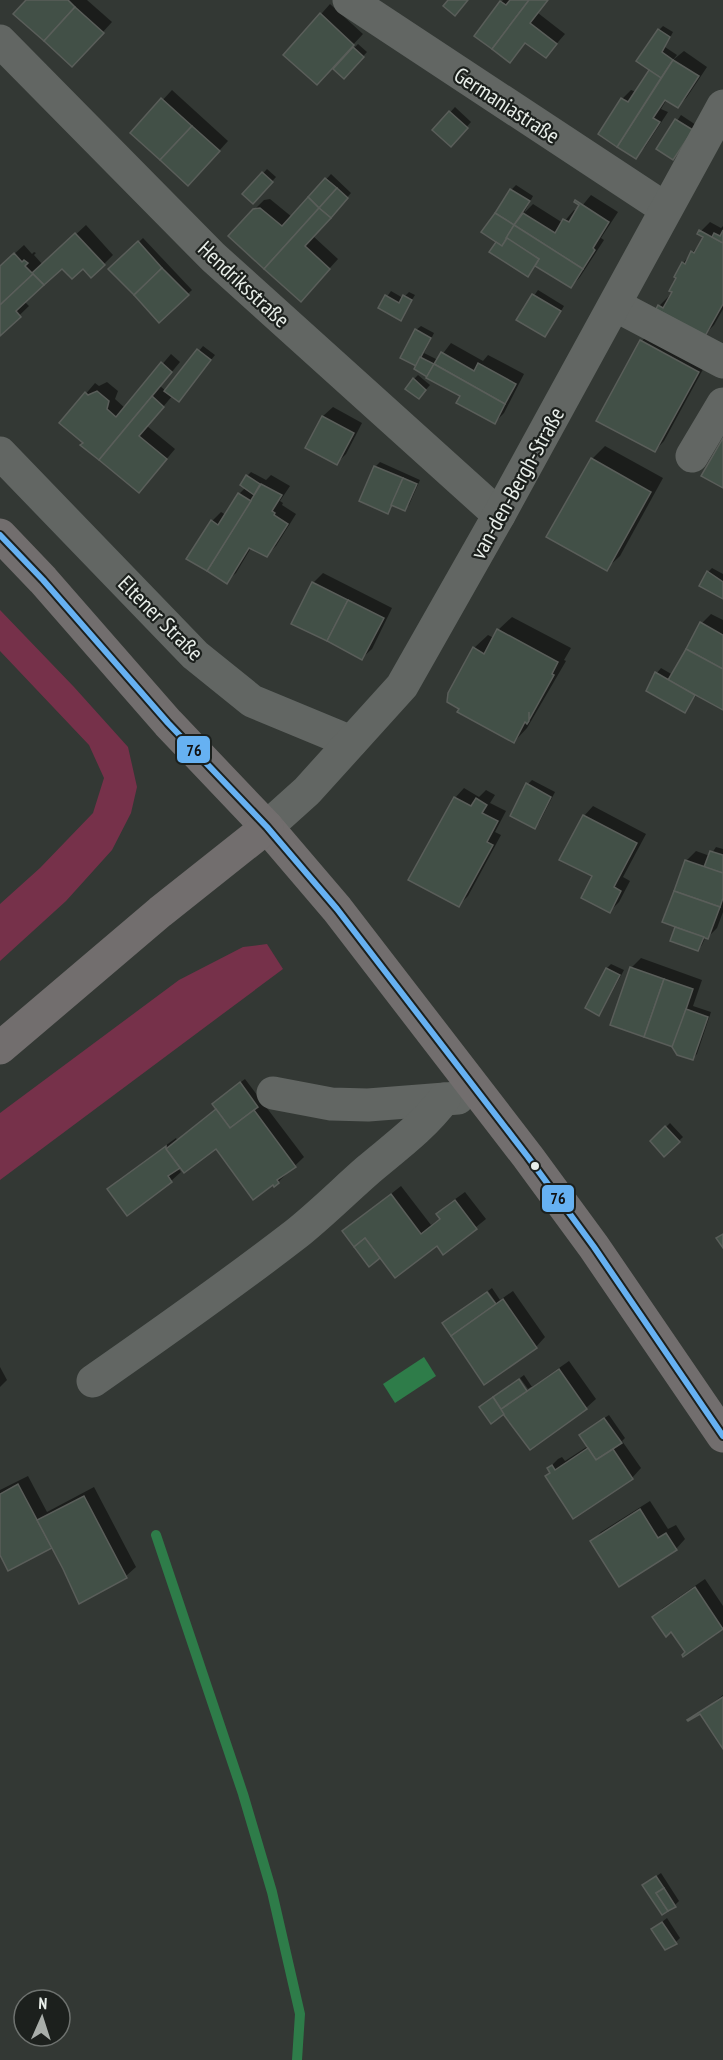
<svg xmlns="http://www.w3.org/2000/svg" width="723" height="2060" viewBox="0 0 723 2060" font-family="'PT Sans Narrow',sans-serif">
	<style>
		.green { fill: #76314a }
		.water { fill: #2e7c49 }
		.shadow { fill: #0007 }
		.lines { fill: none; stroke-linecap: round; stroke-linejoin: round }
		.stream { stroke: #2e7c49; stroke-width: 10 }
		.building { fill: #425047; stroke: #5a5e5a; stroke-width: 1.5 }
		.minor { stroke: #626663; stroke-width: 33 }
		.major { stroke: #726e6e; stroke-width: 33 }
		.bus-1-casing { stroke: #1c201d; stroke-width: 10 }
		.bus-1 { stroke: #66b1f2; stroke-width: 6 }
		.bus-dot { fill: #e8eee9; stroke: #1c201d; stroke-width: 2 }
		.labels { text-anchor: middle; stroke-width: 4.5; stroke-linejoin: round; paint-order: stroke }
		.street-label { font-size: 22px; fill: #e8eee9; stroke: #1c201d }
		.line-badge { stroke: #1c201d; stroke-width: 2 }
		.pale-badge-label { font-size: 16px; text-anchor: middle; font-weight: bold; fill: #111 }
	</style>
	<rect width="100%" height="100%" fill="#333834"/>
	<g class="green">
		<path d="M0,610L74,687L128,747L137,787L131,813L112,850L66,901L0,961V904L40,868L93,813L104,778L89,745L0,651Z"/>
		<path d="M267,944L283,969L0,1180V1113L179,980L243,947Z"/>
	</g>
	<path class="water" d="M424,1357L436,1376L395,1403L383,1384Z"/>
	<g class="shadow">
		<path d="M28,0H87L112,22L81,56Z"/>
		<path d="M503,0H548L538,13L565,34L546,56L526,42L510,61L501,2Z"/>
		<path d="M330,4L363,34L351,47L353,49L358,44L367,52L344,77L348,55L345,53L285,55Z"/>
		<path d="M663,26L673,32L665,47L677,55L673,60L684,51L707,67L687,97L678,107L667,99L661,109L668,112L645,147L636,157L600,134L622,99L631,90L636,92L651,69L659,30Z"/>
		<path d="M172,90L228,141L198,174L132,133Z"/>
		<path d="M455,107L471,122L451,145L434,130Z"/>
		<path d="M681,115L696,125L673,158L658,149Z"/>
		<path d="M267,169L276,177L253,202L244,194Z"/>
		<path d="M331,174L351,193L313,236L338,259L310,290L254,210L264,200L270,199L292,217Z"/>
		<path d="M516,185L533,196L524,213L533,204L563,223L574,210L577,212L591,195L618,212L601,238L604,240L580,277L571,287L535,264L491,252L498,241L511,190Z"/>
		<path d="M710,222L721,228L723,226V309L714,325L705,334L659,306L669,296L671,297L683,263L699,245L705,236L701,231Z"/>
		<path d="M86,225L113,255L104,264L83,267H62L24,301L29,306L0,334V267L24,245L32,254L34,252L36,253L34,255L43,265Z"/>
		<path d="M143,238L192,290L159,321L111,269Z"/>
		<path d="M538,290L564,306L549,331L518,319Z"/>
		<path d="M391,291L403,298L409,292L415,295L400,319L380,307Z"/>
		<path d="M421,326L434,333L424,353L438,360L451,343L483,361L488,355L524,374L504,413L495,422L462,395L416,369V330Z"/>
		<path d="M651,331L707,362L664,441L655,451L642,341Z"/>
		<path d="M203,346L215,355L183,395H173L147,426L175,449L148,481L85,443L61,423L95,383L99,386L107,382L118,391L115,399L125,408L171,354L180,362L160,386L166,391Z"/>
		<path d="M418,375L430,385L423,393L414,379Z"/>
		<path d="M333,407L362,423L346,454L337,463L307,448L323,416Z"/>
		<path d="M605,446L663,478L620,556L606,569L592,459Z"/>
		<path d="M380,462L420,480L409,505L404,509L393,504L387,512L361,500L376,466Z"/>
		<path d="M251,472L266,480L271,475L290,486L280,501L283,503L282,505L296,514L276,546L267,555L251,548L236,573L226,582L212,521L221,512L226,515L239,494L246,487L247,476Z"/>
		<path d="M712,568L723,574V598L708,572Z"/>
		<path d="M323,573L392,608L372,649L362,658L313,583Z"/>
		<path d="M711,614L723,620V707L697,694L685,711L648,691L657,673L661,668L673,675L702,623Z"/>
		<path d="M512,617L571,648L564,660L566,661L527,728L514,742L461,708L474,648L488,635L494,638L498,630Z"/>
		<path d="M532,780L555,792L539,823L534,827L528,784Z"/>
		<path d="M464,788L479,797L486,790L495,795L490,803L506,811L495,832L501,835L468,896L458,906L455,798Z"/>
		<path d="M593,806L646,834L623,877L630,881L619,902L610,911L594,876L584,816Z"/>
		<path d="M716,847L723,849V912L717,928L708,937L706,936L702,945L698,950L676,928L686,861L696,851L710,856Z"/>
		<path d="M641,958L702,980L693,1006L711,1012L697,1054L692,1059L676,1042L612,1024L632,967Z"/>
		<path d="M611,964L624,970L603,1009L599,1014L607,968Z"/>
		<path d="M245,1079L304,1157L278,1182L216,1147L178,1168L181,1172L171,1181L109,1189L118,1180L176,1138L177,1140L217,1108L218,1099Z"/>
		<path d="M670,1123L683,1137L664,1155L652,1141Z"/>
		<path d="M401,1186L431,1225L441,1218L438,1215L447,1205L465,1192L486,1219L444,1253L437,1244L380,1256L344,1231Z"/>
		<path d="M492,1288L500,1300L513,1291L545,1337L536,1347L444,1323L486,1293L494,1304H497L488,1291Z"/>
		<path d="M569,1361L596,1399L586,1408L504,1412L485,1403L518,1380L525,1391L510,1402L512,1404L533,1389L531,1387L528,1389L520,1378L524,1375L532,1387Z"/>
		<path d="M0,1367L7,1380L0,1387Z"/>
		<path d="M609,1415L625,1438L622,1441L641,1468L632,1478L552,1472L549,1468L558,1459L562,1457L565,1461L588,1446L585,1431Z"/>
		<path d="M28,1476L47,1512L94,1487L136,1567L126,1576L79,1602L53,1546L0,1552V1490Z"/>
		<path d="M650,1501L668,1529L676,1525L685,1539L676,1549L592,1541L601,1532Z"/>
		<path d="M705,1579L723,1606V1627L687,1652L672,1630L654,1617L663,1608Z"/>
		<path d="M723,1695V1747L701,1712Z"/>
		<path d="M661,1873L679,1901L675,1905L644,1885Z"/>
		<path d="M667,1918L680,1938L676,1942L653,1929Z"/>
	</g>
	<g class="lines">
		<path class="stream" d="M156,1535L243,1794L272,1892L300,2014L297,2060"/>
	</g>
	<g class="building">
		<path d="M26,0H68L75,7L44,41L13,14Z"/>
		<path d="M448,0H468L455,16L443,6Z"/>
		<path d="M510,0H529L492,49L474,36L500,1L506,5Z"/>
		<path d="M529,0H548L530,23L557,44L546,58L525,43L510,63L492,49Z"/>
		<path d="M75,7L104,33L72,67L44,41Z"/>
		<path d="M320,13L354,45L317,85L283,55Z"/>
		<path d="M658,29L670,37L662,52L673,60L661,78L636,61Z"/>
		<path d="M353,47L364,57L344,79L333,69Z"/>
		<path d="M673,60L699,76L678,108L665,100L653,118L660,122L636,159L617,147Z"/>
		<path d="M649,70L661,78L617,147L598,134L621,98L628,102Z"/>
		<path d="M161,98L192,126L160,160L130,133Z"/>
		<path d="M449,111L468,128L451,147L432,130Z"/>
		<path d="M675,119L693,130L673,160L656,149Z"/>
		<path d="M192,126L220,151L188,186L160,160Z"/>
		<path d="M262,172L273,182L253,204L242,194Z"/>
		<path d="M325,178L337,188L319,208L308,197Z"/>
		<path d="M337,188L348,198L331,218L319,208Z"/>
		<path d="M510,189L530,201L514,225L495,213Z"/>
		<path d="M308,197L319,208L264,269L228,236L253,209L260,208L282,226Z"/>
		<path d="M575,200L609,222L593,248L595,250L583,269L514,225L523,213L555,233L563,219L569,222L579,205L574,202Z"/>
		<path d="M319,208L331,218L305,246L330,269L301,302L264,269Z"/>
		<path d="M495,213L514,225L502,246L481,232Z"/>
		<path d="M514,225L583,269L571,288L535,266L539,259L506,238Z"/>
		<path d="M699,230L723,243V304L705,336L656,309L658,305L663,308L672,292L669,291L676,278L674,277L682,262L685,264L691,251L694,253L703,237L697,234Z"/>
		<path d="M723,230V243L712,237L714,233L720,236Z"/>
		<path d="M75,233L105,265L91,278L83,269L72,279L62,269L44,285L32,273Z"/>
		<path d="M507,238L539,259L528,277L489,252L496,242L502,246Z"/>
		<path d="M138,241L162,268L134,295L108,269Z"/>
		<path d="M14,253L22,262L24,260L28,263L25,266L33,274L0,305V266Z"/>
		<path d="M162,268L189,295L159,323L134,295Z"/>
		<path d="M33,274L44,285L16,311L21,317L0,336V305Z"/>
		<path d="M532,294L561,311L545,337L516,320Z"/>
		<path d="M385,295L399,303L403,295L412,300L401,321L378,308Z"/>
		<path d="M415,329L431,338L416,366L400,358Z"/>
		<path d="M640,340L699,372L655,452L596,421Z"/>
		<path d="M197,349L211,360L179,402L164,391Z"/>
		<path d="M441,352L474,371L478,363L516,384L505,404L434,364Z"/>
		<path d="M420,357L434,364L427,377L414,369Z"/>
		<path d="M161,362L172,372L99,460L80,445L83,443L59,423L85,392L88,395L97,391L109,401L107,409L116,417Z"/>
		<path d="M434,364L505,404L495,424L456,403L460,396L426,378Z"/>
		<path d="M413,378L426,390L419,399L405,389Z"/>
		<path d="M152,396L164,407L139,436L167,459L139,493L99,460Z"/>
		<path d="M322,416L354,433L337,465L305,448Z"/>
		<path d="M723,438V488L701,476Z"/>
		<path d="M591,458L651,492L607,571L546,537Z"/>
		<path d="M374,466L403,478L388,514L359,501Z"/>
		<path d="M246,475L260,484L254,495L240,485Z"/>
		<path d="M403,478L417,484L405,511L391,505Z"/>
		<path d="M261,484L282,495L272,511L275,513L274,515L288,524L267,557L249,548L227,584L207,571Z"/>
		<path d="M238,493L251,501L207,571L186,559L211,520L218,525Z"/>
		<path d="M707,571L723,582V599L699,586Z"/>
		<path d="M312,582L348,600L327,641L291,624Z"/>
		<path d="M348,600L384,618L362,660L327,641Z"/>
		<path d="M700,622L723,635V669L686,649Z"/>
		<path d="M497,629L558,662L552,674L554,675L529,720V712V721L527,724L525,722L514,743L457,712L459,709L447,702L448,693L473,647L484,654Z"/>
		<path d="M686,649L723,669V710L668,680Z"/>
		<path d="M655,672L695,695L685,713L646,691Z"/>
		<path d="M526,783L551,797L535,829L510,816Z"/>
		<path d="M454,797L471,806L476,798L487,805L482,813L498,821L487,842L493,845L459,907L408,880Z"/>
		<path d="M583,815L637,843L614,887L621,891L610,913L581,898L592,876L559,860Z"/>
		<path d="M710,851L723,855V873L704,867Z"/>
		<path d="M685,860L723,873V898L720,907L674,891Z"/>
		<path d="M674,891L720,907L708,939L662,922Z"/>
		<path d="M675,927L704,937L698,951L670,941Z"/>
		<path d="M630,967L664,979L644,1037L610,1025Z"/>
		<path d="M606,968L620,975L599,1016L585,1008Z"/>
		<path d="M664,979L693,989L673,1047L644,1037Z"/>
		<path d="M686,1009L708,1017L693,1060L677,1055L672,1047Z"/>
		<path d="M240,1082L258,1107L230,1128L212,1104Z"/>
		<path d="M216,1109L230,1128L254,1110L296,1167L277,1180L279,1183L274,1187L273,1185L253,1200L216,1149L184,1173L166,1149Z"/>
		<path d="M665,1126L680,1142L664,1157L650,1141Z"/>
		<path d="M166,1146V1149L180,1168L168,1176L172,1182L127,1216L107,1189Z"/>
		<path d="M391,1194L421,1234L440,1219L436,1214L455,1200L477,1229L443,1255L437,1246L395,1278L365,1238L354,1247L342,1231Z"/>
		<path d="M723,1234V1248L716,1238Z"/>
		<path d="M365,1238L380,1258L369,1267L354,1247Z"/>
		<path d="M487,1292L496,1304L451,1336L442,1323Z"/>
		<path d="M503,1299L537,1348L484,1385L451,1336Z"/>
		<path d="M559,1369L587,1409L530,1450L500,1410Z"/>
		<path d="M519,1379L527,1391L501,1409L493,1397Z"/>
		<path d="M493,1397L504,1414L491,1424L479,1407Z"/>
		<path d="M604,1418L622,1443L596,1460L579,1435Z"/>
		<path d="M588,1448L596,1460L613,1449L633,1479L573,1519L545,1476L550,1473L547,1468L552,1465L555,1470Z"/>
		<path d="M18,1484L52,1548L8,1571L0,1555V1494Z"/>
		<path d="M84,1496L127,1578L79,1604L63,1569L37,1520Z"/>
		<path d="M640,1509L658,1538L666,1533L677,1550L619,1587L590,1541Z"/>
		<path d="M695,1587L723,1629L683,1657L682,1655L685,1652L671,1632L666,1637L652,1617Z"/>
		<path d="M723,1697V1749L700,1714L688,1721L687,1720Z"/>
		<path d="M656,1876L664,1888L656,1893L668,1911L662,1915L642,1885Z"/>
		<path d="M664,1888L676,1907L668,1911L656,1893Z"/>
		<path d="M662,1922L677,1944L665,1950L651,1929Z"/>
	</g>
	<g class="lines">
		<g class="minor">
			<path d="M349,0L666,209"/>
			<path d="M0,41L213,257L499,515"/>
			<path d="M615,305L723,362"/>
			<path d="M0,453L195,655L252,701L351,742"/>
			<path d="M692,456L723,404"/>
			<path d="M267,827L307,791L402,686L499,515L723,106"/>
			<path d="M273,1093L331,1104L368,1105L458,1098"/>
			<path d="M93,1381C162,1333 230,1285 296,1234C321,1214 344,1191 368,1170C395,1147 422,1128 444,1099"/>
		</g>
		<g class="major">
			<path d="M0,535L43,580L168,723L267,827L337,909L528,1157L594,1247L723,1436"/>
			<path d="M0,1048L160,912L267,827"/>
		</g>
		<defs>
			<path id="bus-1" d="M0,535L43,580L168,723L267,827L337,909L528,1157L594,1247L723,1436"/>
		</defs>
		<use href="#bus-1" class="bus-1-casing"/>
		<use href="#bus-1" class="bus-1"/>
	</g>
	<circle class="bus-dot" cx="535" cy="1166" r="5"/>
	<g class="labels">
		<g class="street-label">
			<text transform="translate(507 105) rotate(33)" y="8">Germaniastraße</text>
			<text transform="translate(244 284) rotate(43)" y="8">Hendriksstraße</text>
			<text transform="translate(517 483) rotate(-61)" y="8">van-den-Bergh-Straße</text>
			<text transform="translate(161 618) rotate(45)" y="8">Eltener Straße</text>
		</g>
	</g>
	<g class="line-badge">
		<rect x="176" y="735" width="35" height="29" rx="6" fill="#66b1f2"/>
		<rect x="541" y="1184" width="34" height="29" rx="6" fill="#66b1f2"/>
	</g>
	<g class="pale-badge-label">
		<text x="194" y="756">76</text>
		<text x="558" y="1204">76</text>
	</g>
	<g transform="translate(42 2018) rotate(3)"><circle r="28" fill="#1c201d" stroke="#6e726f" stroke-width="1.5"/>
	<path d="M0-4.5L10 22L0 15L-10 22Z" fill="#a9aeaa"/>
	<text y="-9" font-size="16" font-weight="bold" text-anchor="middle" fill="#e8eee9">N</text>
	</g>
</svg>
